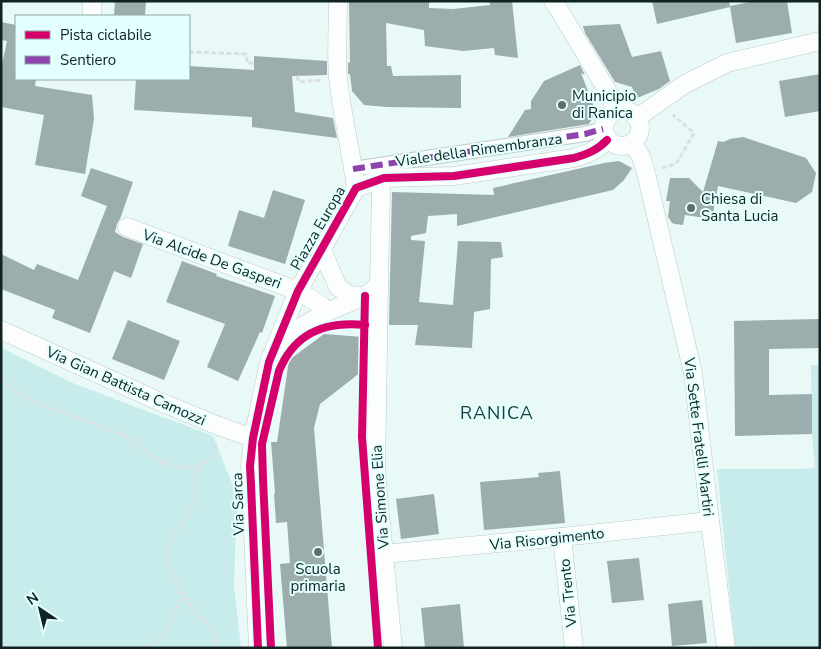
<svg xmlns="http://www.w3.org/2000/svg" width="821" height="649" viewBox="0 0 821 649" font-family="'Nunito Sans',sans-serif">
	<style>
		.green { fill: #c7eceb }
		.building { fill: #9badad }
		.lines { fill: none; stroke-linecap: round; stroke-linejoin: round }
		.pedestrian-casing { stroke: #bbcbca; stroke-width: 16 }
		.minor-casing { stroke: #bbcbca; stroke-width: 19 }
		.path { stroke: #dbe0e0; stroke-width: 3; stroke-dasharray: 5 2.5; stroke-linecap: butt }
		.pedestrian { stroke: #fcfefe; stroke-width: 14 }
		.minor { stroke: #fcfefe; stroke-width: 18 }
		.quiet { stroke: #8e44ad; stroke-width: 6; stroke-dasharray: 12 6; stroke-linecap: butt }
		.cycleway-casing { stroke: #e3fffe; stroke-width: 11 }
		.cycleway { stroke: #d6006c; stroke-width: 8 }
		.poi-dot { fill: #5c6d6d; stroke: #e3fffe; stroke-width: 2 }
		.labels { text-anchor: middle; stroke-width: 4; stroke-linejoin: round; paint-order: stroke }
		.poi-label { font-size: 15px; fill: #102222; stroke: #e3fffe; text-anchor: start }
		.street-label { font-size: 15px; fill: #102222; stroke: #e3fffe }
		.quarter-label { font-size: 18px; letter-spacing: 1px; fill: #144141; stroke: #e3fffe }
	</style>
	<rect width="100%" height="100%" fill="#e9f9f8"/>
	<g class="green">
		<path d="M1,348L75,384L213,436L237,496L234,586L241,648H1Z"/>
		<path d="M811,365H820V648H748V646H735L717,469H804L815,467L812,434Z"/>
	</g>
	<g class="building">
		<path d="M115,1H146L145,16H114Z"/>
		<path d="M349,1H429V8L453,9L490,5L489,1H512L518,58L495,55L494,48L463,51L425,46L424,30L386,23L387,66H391L393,76L461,75V108L387,107L364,105L352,91L350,74H348V62L350,63Z"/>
		<path d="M652,1H729L730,6L755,1H787L792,33L736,43L730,7L657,24Z"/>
		<path d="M1,22L16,25V79H36L35,86L92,95L94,119L85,174L35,165L44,115L1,107V69L7,41L1,40Z"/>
		<path d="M620,24L632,57L661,51L670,81L659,89L637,98L632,87L615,82L585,33L583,26Z"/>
		<path d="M254,56L327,61V75L292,76L295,112L333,118L337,138L252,127V117L134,110L136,79H189V66L254,70Z"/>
		<path d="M580,65L585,75L581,73L596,112L589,124L508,137L525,110L531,109V101L544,81Z"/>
		<path d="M820,74V111L785,117L779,81Z"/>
		<path d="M743,137L806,158L816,173L812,192L796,203L718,186L712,219L685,215L683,225L675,224L672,223L668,217L670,201H666L670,178H689L703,192L718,141L723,142L730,139Z"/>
		<path d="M619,161L632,168L624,180L613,190L457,226V214L428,216L426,233L411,236V240L425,241L419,302L453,305L458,241L501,242L503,257L491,259L490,309L474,312L472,348L415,345L418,325H389L392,192L494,195L493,188L604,163Z"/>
		<path d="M91,168L133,182L120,219L117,224L115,232L123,237L143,244L131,278L114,271L90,333L52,318L55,310L1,289V254L34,270L37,264L78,280L107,206L81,196Z"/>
		<path d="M273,190L305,200L285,264L228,246L239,210L264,218Z"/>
		<path d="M182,261L217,274L216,276L275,296L262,333L260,332L238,381L207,367L225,324L166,302Z"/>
		<path d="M820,319V348L769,349V395L812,394V434L735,436L734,321Z"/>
		<path d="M128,320L180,341L164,380L112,359Z"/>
		<path d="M324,334L363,337L361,372L320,404L314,428L332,648H287L280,564L290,563L287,522L276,523L274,494L275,493L271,442H277L289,360Z"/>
		<path d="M560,471L565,523L484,530L480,482L539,477L538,473Z"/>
		<path d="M434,494L439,534L401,539L396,499Z"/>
		<path d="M639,558L644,600L612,603L607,561Z"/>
		<path d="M702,600L707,643L672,646L668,604Z"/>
		<path d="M460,604L464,648H425L421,608Z"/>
	</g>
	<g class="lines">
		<defs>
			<path id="pedestrian" d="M353,169L585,134L603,129"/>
			<g id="minor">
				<path d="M338,1C338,27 336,53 338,78C342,115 351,151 356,188"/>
				<path d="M553,1L558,8L611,97L615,111"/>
				<path d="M92,16V1"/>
				<circle cx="622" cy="128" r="18"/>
				<path d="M635,116L644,113L685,84L727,63L820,41"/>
				<path d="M633,143L641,157L646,173L693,373L710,521L726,648"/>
				<path d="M127,227L298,291L321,305L327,312"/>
				<path d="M322,250L338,287L349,295L365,296"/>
				<path d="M379,285L376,472L393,648"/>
				<path d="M1,330L156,400L216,425L253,438"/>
				<path d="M279,350L286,341L301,327L327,312L365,296L379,285L381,193L380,179"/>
				<path d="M562,537L574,648"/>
				<path d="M384,554L562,537L710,521"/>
				<path d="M258,648L251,485L250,466L253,438L269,362L298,291L356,188L384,178L454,176L574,158C587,154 598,150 607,140"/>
			</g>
		</defs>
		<use href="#pedestrian" class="pedestrian-casing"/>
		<use href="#minor" class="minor-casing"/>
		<g class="path">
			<path d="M189,52L246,54L247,63H254"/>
			<path d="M297,76L299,82L322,80"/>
			<path d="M662,168L676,164L694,133L673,115"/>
			<path d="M1,381L21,396L41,405L77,417L132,439L144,450L161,462L187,468L200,465L216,455V444"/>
			<path d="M180,591L186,599L212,630L218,648"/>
			<path d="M144,648L159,639L173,617L181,600L178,583L169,569L164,551L173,534L180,527L191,508L195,498L194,483L200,465"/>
		</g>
		<use href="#pedestrian" class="pedestrian"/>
		<use href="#minor" class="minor"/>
		<path class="quiet" d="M353,169L585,134L603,129"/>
		<defs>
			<g id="cycleway">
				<path d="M365,296L362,437L378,648"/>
				<path d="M258,648L251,485L250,466L253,438L269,362L298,291L356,188L384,178L454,176L574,158C587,154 598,150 607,140"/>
				<path d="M271,648L263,479L262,444L279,371C295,332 326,321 365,325"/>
			</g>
		</defs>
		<use href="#cycleway" class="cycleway-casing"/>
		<use href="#cycleway" class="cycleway"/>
	</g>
	<g class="poi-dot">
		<circle cx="562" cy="105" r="5"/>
		<circle cx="691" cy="208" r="5"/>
		<circle cx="318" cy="552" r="5"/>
	</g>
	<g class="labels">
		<g class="poi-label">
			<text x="572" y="101">Municipio<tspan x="572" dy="17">di Ranica</tspan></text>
			<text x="701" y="204">Chiesa di<tspan x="701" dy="17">Santa Lucia</tspan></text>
			<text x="318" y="574" text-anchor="middle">Scuola<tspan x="318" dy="17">primaria</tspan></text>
		</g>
		<g class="street-label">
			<text transform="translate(479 150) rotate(-8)" y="5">Viale della Rimembranza</text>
			<text transform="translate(318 228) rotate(-60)" y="5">Piazza Europa</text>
			<text transform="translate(212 259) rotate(20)" y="5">Via Alcide De Gasperi</text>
			<text transform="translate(126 386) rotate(24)" y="5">Via Gian Battista Camozzi</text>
			<text transform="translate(699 437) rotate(83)" y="5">Via Sette Fratelli Martiri</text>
			<text transform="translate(380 497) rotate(-94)" y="5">Via Simone Elia</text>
			<text transform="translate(238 504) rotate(-92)" y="5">Via Sarca</text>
			<text transform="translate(547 539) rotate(-6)" y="5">Via Risorgimento</text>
			<text transform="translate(568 593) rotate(-96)" y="5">Via Trento</text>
		</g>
		<g class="quarter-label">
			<text x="497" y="419">RANICA</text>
		</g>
	</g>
	<rect width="821" height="649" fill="none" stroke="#102222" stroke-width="5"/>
	<rect x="15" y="15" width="175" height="65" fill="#e3fffe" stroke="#8fa7a6"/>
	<rect x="25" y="31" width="25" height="8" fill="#d6006c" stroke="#8fa7a6"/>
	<text x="60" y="40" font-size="15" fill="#102222">Pista ciclabile</text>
	<rect x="25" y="56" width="25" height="8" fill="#8e44ad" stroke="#8fa7a6"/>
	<text x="60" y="65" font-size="15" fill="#102222">Sentiero</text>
	<g transform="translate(40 609) rotate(325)" stroke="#e3fffe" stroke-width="4" paint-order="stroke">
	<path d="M0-4L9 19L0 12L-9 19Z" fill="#102222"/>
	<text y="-8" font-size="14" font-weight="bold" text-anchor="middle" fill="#102222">N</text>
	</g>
</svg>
